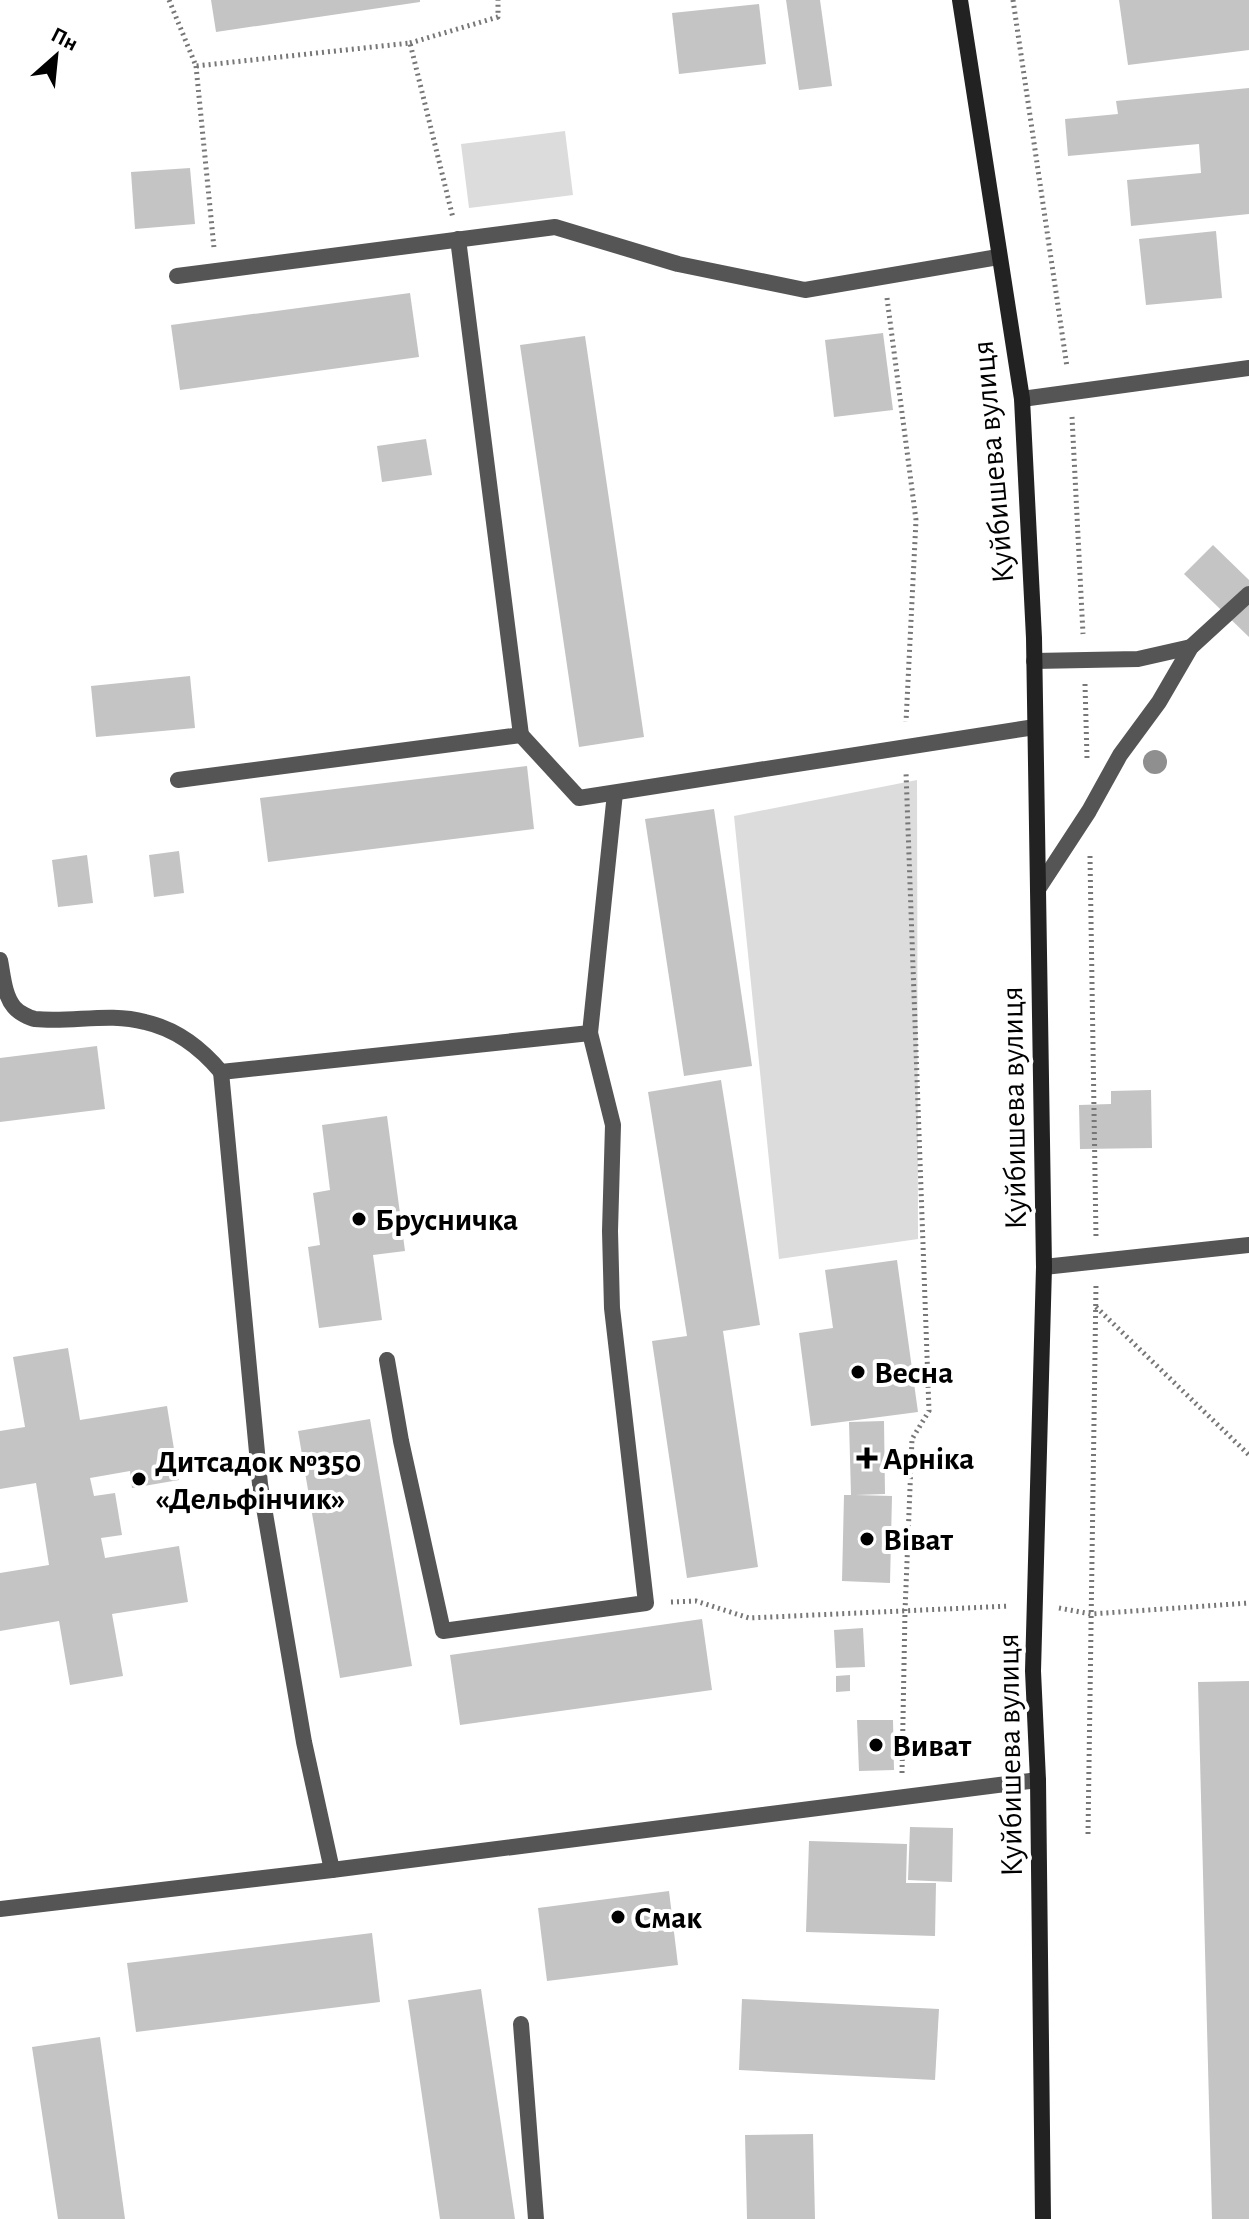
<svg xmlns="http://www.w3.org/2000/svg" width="1249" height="2219" viewBox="0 0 1249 2219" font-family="'Alegreya Sans',sans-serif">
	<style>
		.green { fill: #dcdcdc }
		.building { fill: #c4c4c4 }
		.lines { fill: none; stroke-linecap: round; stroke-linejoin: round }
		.path { stroke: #777; stroke-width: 5; stroke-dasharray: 2 4; stroke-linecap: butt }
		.lane { stroke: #555; stroke-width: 16 }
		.street { stroke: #555; stroke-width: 16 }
		.secondary { stroke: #222; stroke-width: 16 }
		.tree { fill: #8f8f8f }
		.poi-dot { fill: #000; stroke: #fff; stroke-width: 3 }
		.labels { text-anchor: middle; stroke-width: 8; stroke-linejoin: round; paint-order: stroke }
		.street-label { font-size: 32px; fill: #000; stroke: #fff }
		.poi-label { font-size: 32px; font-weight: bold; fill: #000; stroke: #fff; text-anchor: start }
	</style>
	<rect width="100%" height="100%" fill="#fff"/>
	<g class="green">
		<path d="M565,131L573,195L469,208L461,144Z"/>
		<path d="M917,780L918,1239L779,1259L734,816Z"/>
	</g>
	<g class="building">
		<path d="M211,0H420V2L216,32Z"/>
		<path d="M786,0H820L832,86L799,90Z"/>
		<path d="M1119,0H1249V50L1128,65Z"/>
		<path d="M759,4L766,64L679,74L672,13Z"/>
		<path d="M1249,88V214L1131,226L1127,180L1201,173L1199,144L1068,156L1065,119L1118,114L1116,101Z"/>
		<path d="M190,168L195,224L135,229L131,172Z"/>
		<path d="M1216,231L1222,298L1146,305L1139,239Z"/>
		<path d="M410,293L419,357L180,390L171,325Z"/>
		<path d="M883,333L893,410L834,417L825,340Z"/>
		<path d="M585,336L644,737L579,747L520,345Z"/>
		<path d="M426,439L432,475L382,482L377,446Z"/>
		<path d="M1213,545L1249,580V637L1184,574Z"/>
		<path d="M190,676L195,728L96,737L91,686Z"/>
		<path d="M527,766L534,829L268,862L260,798Z"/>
		<path d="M714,809L752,1066L684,1076L645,819Z"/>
		<path d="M179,851L184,893L154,897L149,855Z"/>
		<path d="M87,855L93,903L58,907L52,860Z"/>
		<path d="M97,1046L105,1109L0,1122V1058Z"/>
		<path d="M721,1080L760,1325L723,1331L758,1567L687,1578L652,1341L687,1336L648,1092Z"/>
		<path d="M1151,1090L1152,1148L1080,1149L1079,1105L1111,1104V1091Z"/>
		<path d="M387,1116L405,1251L373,1255L382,1320L319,1328L308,1247L320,1245L313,1193L330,1190L322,1125Z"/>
		<path d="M897,1260L918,1412L811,1426L799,1333L833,1328L825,1270Z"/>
		<path d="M68,1348L80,1420L167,1406L179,1480L132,1488L130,1471L90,1478L94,1496L115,1493L122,1535L101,1538L105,1558L179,1546L188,1602L112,1614L123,1676L70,1685L59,1621L0,1631V1573L49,1565L36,1483L0,1489V1431L25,1427L13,1357Z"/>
		<path d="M370,1419L412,1666L340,1678L298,1431Z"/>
		<path d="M884,1421L885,1494L855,1495L892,1496L890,1583L842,1581L844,1495H851L849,1422Z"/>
		<path d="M702,1619L712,1690L460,1725L450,1655Z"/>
		<path d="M863,1628L865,1667L836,1668L834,1630Z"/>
		<path d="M850,1675V1691L836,1692V1676Z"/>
		<path d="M1249,1681V2219H1212L1198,1682Z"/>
		<path d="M857,1720H893L894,1770L859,1771Z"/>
		<path d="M910,1827L953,1828L952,1882L908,1880Z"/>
		<path d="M809,1841L907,1844L906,1883H936L935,1936L806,1932Z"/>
		<path d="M669,1891L678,1965L547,1981L538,1908Z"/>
		<path d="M372,1933L380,2002L136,2032L127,1963Z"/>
		<path d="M481,1989L515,2219H440L408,2000Z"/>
		<path d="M742,1999L939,2009L935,2080L739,2070Z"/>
		<path d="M100,2037L125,2219H58L32,2047Z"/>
		<path d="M813,2134L815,2219H747L745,2135Z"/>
	</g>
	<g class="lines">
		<g class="path">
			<path d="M169,0L196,66L410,43L453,218"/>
			<path d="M1013,0L1067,367"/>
			<path d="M410,43L498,17V0"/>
			<path d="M196,66L214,248"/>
			<path d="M887,298L916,520L906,722"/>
			<path d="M1072,417L1083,634"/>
			<path d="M1085,684L1087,758"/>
			<path d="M1090,856L1096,1238"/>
			<path d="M1096,1307L1249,1455"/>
			<path d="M671,1602L696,1601L749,1618L1010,1606"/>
			<path d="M1059,1608L1091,1614L1249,1603"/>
			<path d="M902,1773L905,1611L912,1439L929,1411L906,772"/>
			<path d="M1088,1834L1096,1284"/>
		</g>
		<g class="lane">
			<path d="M177,276L555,227L678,264L805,290L998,257"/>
			<path d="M1034,661L1138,659L1191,647"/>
			<path d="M521,735L579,798L1035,727"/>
			<path d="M178,780L521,735L458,239"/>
			<path d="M1038,889L1089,811L1120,755L1159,702L1191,647L1249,594"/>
			<path d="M0,960C3,975 4,995 14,1007C18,1012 29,1018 35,1019C72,1023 109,1012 145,1022C176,1029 201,1048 221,1072L590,1033L615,793"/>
			<path d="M221,1072L260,1484L304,1742L332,1870"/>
			<path d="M1044,1267L1249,1245"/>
			<path d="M387,1360L401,1441L443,1631L646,1603L612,1308L610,1231L613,1125L590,1033"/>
			<path d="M0,1909L332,1870L1038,1780"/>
			<path d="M521,2024L536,2219"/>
		</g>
		<path class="street" d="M1022,399L1249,368"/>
		<path class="secondary" d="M960,0L1022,399L1034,638L1044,1267L1033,1671L1038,1780L1043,2219"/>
	</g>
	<circle class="tree" cx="1155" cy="762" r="12"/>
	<g class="poi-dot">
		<circle cx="359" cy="1219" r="8"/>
		<circle cx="858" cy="1372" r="8"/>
		<path d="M863 1446h8v8h8v8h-8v8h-8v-8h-8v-8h8z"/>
		<circle cx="139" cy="1479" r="8"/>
		<circle cx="867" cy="1539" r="8"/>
		<circle cx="876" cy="1745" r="8"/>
		<circle cx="618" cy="1917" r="8"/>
	</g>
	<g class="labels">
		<g class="street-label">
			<text transform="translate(992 462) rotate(-95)" y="11">Куйбишева вулиця</text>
			<text transform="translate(1013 1108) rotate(-91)" y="11">Куйбишева вулиця</text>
			<text transform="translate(1009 1755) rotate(-91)" y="11">Куйбишева вулиця</text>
		</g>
		<g class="poi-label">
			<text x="375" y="1230">Брусничка</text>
			<text x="874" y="1383">Весна</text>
			<text x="883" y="1469">Арніка</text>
			<text x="155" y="1472">Дитсадок №350<tspan x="155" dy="37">«Дельфінчик»</tspan></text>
			<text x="883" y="1550">Віват</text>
			<text x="892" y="1756">Виват</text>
			<text x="634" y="1928">Смак</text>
		</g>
	</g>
	<g transform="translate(56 56) rotate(27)" stroke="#ffffff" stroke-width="6" paint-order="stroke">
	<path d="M0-6L14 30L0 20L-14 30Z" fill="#000000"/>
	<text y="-12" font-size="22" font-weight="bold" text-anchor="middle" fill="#000000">Пн</text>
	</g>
</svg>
